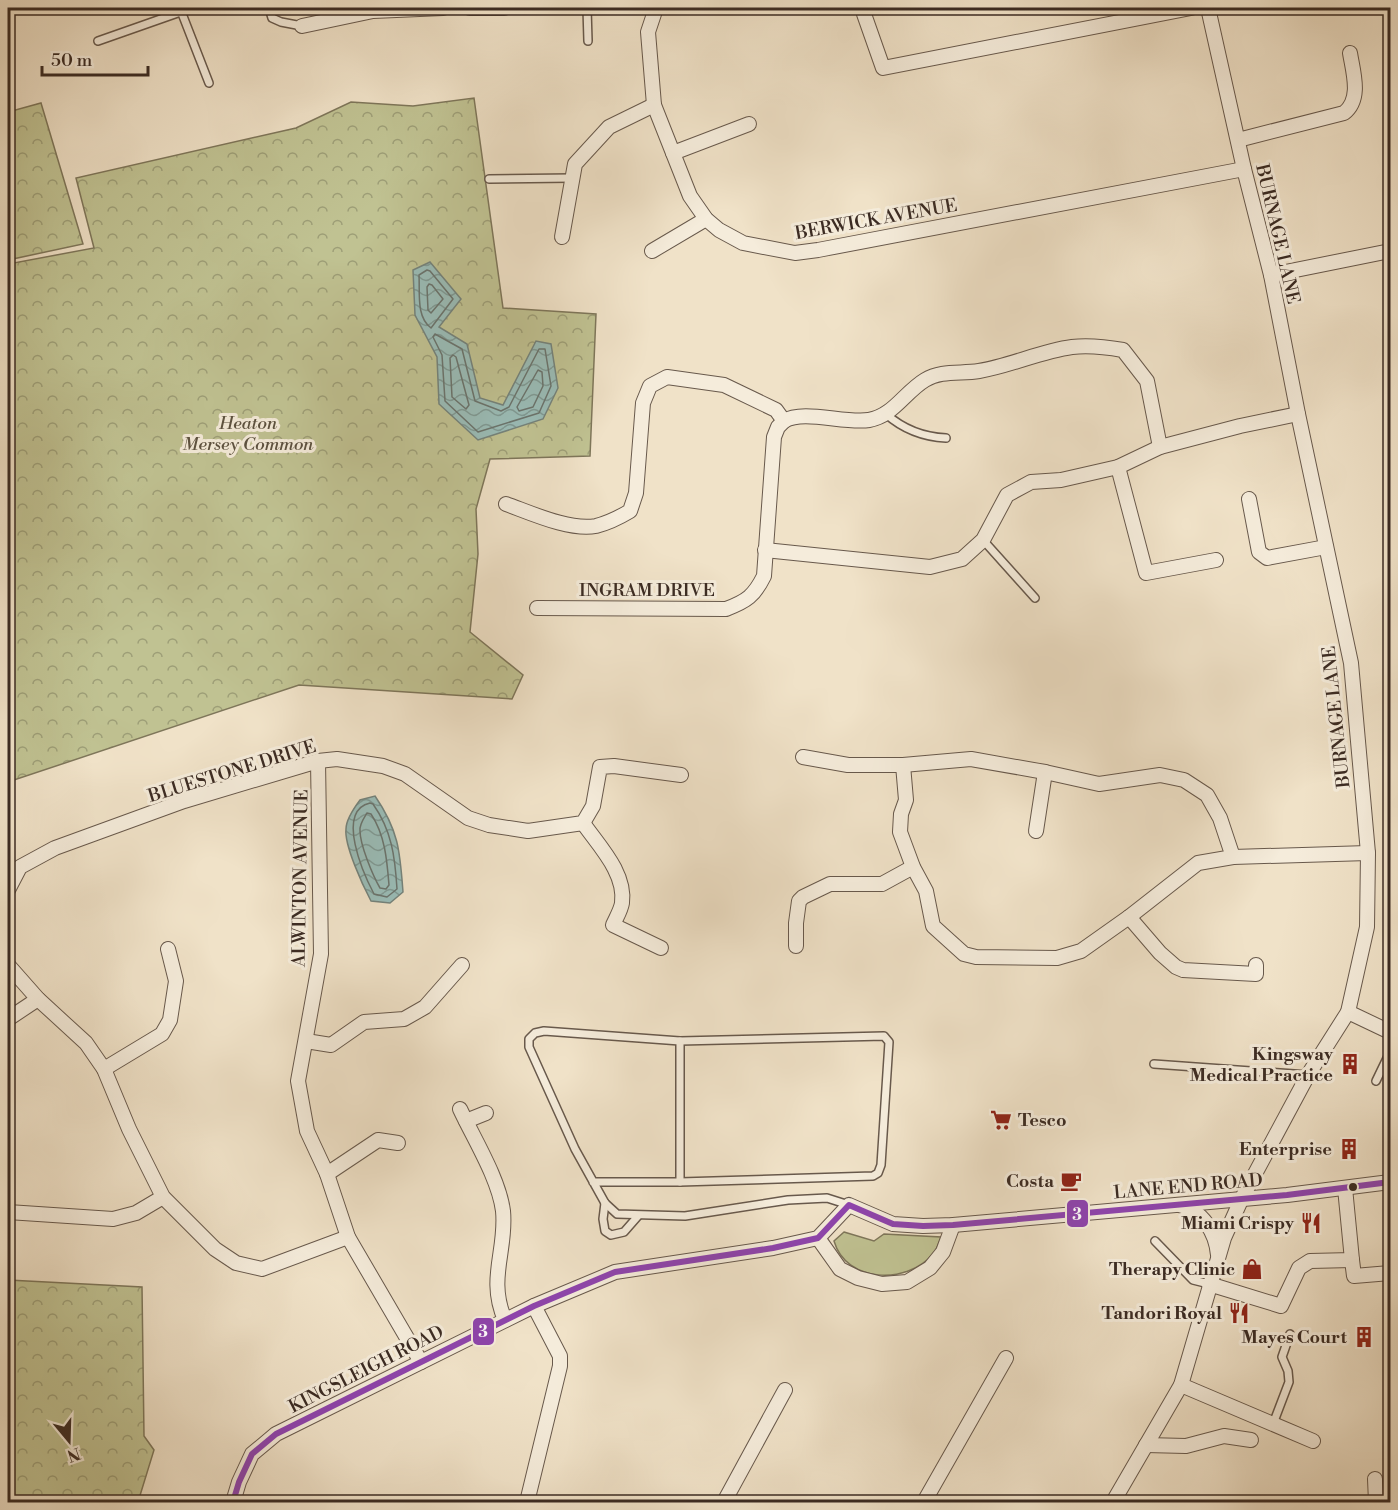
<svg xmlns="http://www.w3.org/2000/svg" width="1398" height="1510" viewBox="0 0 1398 1510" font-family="'Libre Bodoni',serif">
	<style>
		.grass { fill: #c0c292; stroke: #7e765a; stroke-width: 1.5 }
		.park { fill: url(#park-crowns); stroke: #7e765a; stroke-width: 1.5 }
		.water { fill: url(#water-waves); stroke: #74837c; stroke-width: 1.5 }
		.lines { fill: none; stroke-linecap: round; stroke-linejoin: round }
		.shore { stroke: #6a746e; stroke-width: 1.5 }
		.service-casing { stroke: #68594c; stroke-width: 10 }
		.minor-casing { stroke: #68594c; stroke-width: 16 }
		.service { stroke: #f5ecdb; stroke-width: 7 }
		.minor { stroke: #f5ecdb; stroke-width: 14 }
		.bus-1-casing { stroke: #f5ecdb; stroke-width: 10 }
		.bus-1 { stroke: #8e44ad; stroke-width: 6 }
		.bus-dot { fill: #3b2b23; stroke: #f5ecdb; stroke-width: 2 }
		.labels { text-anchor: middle; stroke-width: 6; stroke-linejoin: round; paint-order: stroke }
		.street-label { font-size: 18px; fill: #3b2b23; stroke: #f5ecdb }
		.park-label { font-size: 18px; font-style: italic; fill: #5c513f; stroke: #f5ecdb }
		.poi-label { font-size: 18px; font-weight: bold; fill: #3b2b23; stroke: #f5ecdb; text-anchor: end }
		.line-badge { stroke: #f5ecdb; stroke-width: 2 }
		.badge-label { font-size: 16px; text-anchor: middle; font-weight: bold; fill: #fff }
	</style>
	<defs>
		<pattern id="park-crowns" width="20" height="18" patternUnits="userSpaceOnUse" patternTransform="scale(1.5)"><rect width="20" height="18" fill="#c0c292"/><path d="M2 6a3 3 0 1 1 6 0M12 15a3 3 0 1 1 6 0" fill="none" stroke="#9d9e77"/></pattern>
		<pattern id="water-waves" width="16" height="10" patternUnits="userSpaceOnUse" patternTransform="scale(1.5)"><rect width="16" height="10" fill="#9abdb8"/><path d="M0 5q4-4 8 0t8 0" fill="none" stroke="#7f9a95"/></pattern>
	</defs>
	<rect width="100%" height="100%" fill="#f0e2c8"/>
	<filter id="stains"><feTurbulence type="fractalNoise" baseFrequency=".00333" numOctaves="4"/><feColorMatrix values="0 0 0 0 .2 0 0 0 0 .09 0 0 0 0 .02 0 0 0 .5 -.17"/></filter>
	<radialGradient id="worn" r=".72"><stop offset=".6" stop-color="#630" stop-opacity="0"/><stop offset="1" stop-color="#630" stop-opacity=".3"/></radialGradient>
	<path class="grass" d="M844,1232L874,1241L884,1234L941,1237C939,1242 937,1249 933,1254C907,1285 846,1283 834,1241Z"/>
	<g class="park">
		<path d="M474,98L503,308L596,314L590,456L490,459L476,509L478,554L470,632L523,675L512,699L299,685L8,782V264L94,248L76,178L296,128L351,102L413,106Z"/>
		<path d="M41,103L83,244L8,260V112Z"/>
		<path d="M8,1280L142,1287L144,1436L154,1450L138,1502H8Z"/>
	</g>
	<g class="water">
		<path d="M430,262L461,299L439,327L467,344L480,398L503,405L536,341L551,344L558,388L543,419L478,440L439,404L437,357L415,315L413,270Z"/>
		<path d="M375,796C399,831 400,852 403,892L390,903L371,901C363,886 344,845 346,829C346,819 354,808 360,800Z"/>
	</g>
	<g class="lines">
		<g class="shore">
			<path d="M427,270L430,271L453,299L431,328C416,317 420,293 419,275Z"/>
			<path d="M429,284L432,285L443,299L431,313L428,310L427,287Z"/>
			<path d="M435,334L462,349L475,401L501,411L509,407L539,349H545L551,386L539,413L478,432L445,401L442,355L433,337Z"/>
			<path d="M453,355L456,357L469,405L466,409L452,397L450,358Z"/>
			<path d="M538,370L542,372L543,386L533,407L519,411L517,407Z"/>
			<path d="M370,803L373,804C392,831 395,857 397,889L387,897L374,894C364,875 335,811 370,803Z"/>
			<path d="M367,813L371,814C385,835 387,860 389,885L386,889L380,888C373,876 360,845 360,831C359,825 364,818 367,813Z"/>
		</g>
		<defs>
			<g id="service">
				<path d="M269,8L272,18L281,22L302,26"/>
				<path d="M587,8L588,41"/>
				<path d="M181,11L209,83"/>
				<path d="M98,41L192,8"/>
				<path d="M489,179L572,178"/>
				<path d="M886,414C903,429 924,437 946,438"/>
				<path d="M983,540L1035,598"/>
				<path d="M680,1041V1182"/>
				<path d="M1154,1064L1308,1075"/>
				<path d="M1376,1081L1390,1052"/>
				<path d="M593,1182H680L873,1176L878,1173L881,1165L889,1042L884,1036L680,1041L544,1031L535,1033L529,1039V1047L575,1149L605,1203L617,1214L685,1216L788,1200L827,1198L849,1205"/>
				<path d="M605,1203L603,1219L605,1231L611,1235L624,1232L638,1216"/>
				<path d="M1155,1241L1193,1280L1209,1284"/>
				<path d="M1273,1424L1289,1382L1288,1371L1282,1357L1290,1334"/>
			</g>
			<g id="minor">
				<path d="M470,8H504"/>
				<path d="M656,8L648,32L654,105L690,196L706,219L719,230L743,243L795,253L818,250L1244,169"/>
				<path d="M864,14L883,68L1191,8"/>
				<path d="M302,26L373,11L443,8"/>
				<path d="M1238,140L1344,113C1362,99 1353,72 1350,53"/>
				<path d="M673,153L749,124"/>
				<path d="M562,237L575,164L609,127L654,105"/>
				<path d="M652,251L706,219"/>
				<path d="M1271,275L1390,251"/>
				<path d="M1118,467L1146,573L1216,560"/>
				<path d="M1249,499L1259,552L1267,558L1326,547"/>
				<path d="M506,504C531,513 570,531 596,526C608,523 620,517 630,511L636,493L643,403L650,386L667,377L724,385L776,410L784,421C803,409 845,424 869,420C893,416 905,392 925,380C941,370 961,374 979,371C1010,366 1041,351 1072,347C1090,345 1106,347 1123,350L1147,381L1160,447"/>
				<path d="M765,550L930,567L962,559L983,540L1007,495L1031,482L1061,480L1118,467L1160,447L1240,426L1298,414"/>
				<path d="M537,608L726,609C747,601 754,596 764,576L774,437L778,427L784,421"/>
				<path d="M803,757L848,765H903L971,759L1045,772L1099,784L1160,775L1184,780L1207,795L1220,818L1233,857"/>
				<path d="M318,761L321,954L298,1081L307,1131L327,1174L348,1237L421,1362"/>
				<path d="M903,765L906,800L901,814L900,832L913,867L926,891L933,926L964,954L976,957L1057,958L1081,951L1129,917L1198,863L1233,857L1368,853"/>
				<path d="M583,823C599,846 626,873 622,903C621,910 616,918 613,925L661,948"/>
				<path d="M1036,831L1045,772"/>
				<path d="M8,890L20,867L55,848L184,801L318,761L337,759L383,766L405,774L468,818L489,825L528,831L583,823L593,806L600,767L614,766L681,775"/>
				<path d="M1129,917L1160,953L1176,967L1183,970L1256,974V965"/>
				<path d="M796,946V923L799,901L803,897L830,884H882L913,867"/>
				<path d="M8,965L38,999L86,1043L104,1069L129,1129L163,1197L215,1249L236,1263L262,1269L348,1237"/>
				<path d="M1348,1012L1390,1032"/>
				<path d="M8,1019L38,999"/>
				<path d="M306,1041L331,1045L364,1022L404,1019L425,1007L462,965"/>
				<path d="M104,1069L162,1034L170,1020L176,981L168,949"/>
				<path d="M460,1109C474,1139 499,1179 503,1211C507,1250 487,1279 505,1320"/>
				<path d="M466,1121L486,1113"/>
				<path d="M327,1174L378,1140L398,1143"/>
				<path d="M1179,1205C1202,1210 1216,1232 1218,1255"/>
				<path d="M8,1212L113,1219L136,1213L163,1197"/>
				<path d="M818,1238L840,1269L858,1278L882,1284L907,1282L930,1268L943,1252L953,1225"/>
				<path d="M1352,1260L1354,1276L1390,1273"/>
				<path d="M1209,1284L1281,1306L1299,1268L1310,1261L1352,1260L1345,1188"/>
				<path d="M1181,1385L1313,1441"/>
				<path d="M1146,1445L1186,1446L1224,1436L1251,1440"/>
				<path d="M1375,1479L1376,1502"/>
				<path d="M233,1502L239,1482L252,1454L276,1434L534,1306L615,1272L773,1248L818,1238L849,1205L893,1224L923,1226L953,1225L1287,1195L1390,1182"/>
				<path d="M527,1502L560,1366V1356L534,1306"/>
				<path d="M724,1502L785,1390"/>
				<path d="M924,1502L1006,1358"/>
				<path d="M1113,1502L1181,1385L1224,1238L1242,1198L1308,1075L1348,1012L1367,927L1368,853L1351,663L1298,414L1271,275L1244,169L1208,8"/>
			</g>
		</defs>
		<use href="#service" class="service-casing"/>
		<use href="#minor" class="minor-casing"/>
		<use href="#service" class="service"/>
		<use href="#minor" class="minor"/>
		<defs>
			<path id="bus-1" d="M233,1502L239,1482L252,1454L276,1434L534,1306L615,1272L773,1248L818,1238L849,1205L893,1224L923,1226L953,1225L1287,1195L1390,1182"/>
		</defs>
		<use href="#bus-1" class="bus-1-casing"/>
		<use href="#bus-1" class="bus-1"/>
	</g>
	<defs>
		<symbol id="building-bare" viewBox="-9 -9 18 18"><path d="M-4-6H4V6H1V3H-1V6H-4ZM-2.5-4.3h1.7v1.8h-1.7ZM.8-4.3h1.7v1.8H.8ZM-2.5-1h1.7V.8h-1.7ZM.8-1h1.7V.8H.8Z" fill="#8f2418" stroke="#f5ecdb" stroke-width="2.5" paint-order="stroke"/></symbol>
		<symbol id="supermarket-bare" viewBox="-9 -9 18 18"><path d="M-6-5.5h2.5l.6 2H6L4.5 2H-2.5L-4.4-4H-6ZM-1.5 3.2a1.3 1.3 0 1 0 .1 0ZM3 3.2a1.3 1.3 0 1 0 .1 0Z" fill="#8f2418" stroke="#f5ecdb" stroke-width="2.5" paint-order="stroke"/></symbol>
		<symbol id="cafe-bare" viewBox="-9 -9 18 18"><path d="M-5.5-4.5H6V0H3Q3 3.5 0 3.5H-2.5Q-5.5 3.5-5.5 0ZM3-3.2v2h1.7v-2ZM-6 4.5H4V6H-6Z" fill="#8f2418" stroke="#f5ecdb" stroke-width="2.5" paint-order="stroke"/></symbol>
		<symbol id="restaurant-bare" viewBox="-9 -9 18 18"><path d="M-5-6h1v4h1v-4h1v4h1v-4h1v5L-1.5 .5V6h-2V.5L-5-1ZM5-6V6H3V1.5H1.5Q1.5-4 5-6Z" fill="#8f2418" stroke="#f5ecdb" stroke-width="2.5" paint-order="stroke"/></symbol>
		<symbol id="shop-bare" viewBox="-9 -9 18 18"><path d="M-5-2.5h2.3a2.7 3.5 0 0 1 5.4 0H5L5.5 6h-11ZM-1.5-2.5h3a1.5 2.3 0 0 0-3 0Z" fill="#8f2418" stroke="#f5ecdb" stroke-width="2.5" paint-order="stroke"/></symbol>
	</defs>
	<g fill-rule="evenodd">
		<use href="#building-bare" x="1335" y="1049" width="30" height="30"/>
		<use href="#supermarket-bare" x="986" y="1105" width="30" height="30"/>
		<use href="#building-bare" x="1334" y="1134" width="30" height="30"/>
		<use href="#cafe-bare" x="1056" y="1166" width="30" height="30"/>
		<use href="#restaurant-bare" x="1296" y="1208" width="30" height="30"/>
		<use href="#shop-bare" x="1237" y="1254" width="30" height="30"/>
		<use href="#restaurant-bare" x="1224" y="1298" width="30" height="30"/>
		<use href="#building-bare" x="1349" y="1322" width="30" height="30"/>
	</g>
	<circle class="bus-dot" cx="1353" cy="1187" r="5"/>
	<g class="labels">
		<g class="street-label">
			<text transform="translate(876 219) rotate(-10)" y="6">BERWICK AVENUE</text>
			<text transform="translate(1278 234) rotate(77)" y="6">BURNAGE LANE</text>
			<text x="647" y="596">INGRAM DRIVE</text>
			<text transform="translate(1336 717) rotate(-96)" y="6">BURNAGE LANE</text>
			<text transform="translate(232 771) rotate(-17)" y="6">BLUESTONE DRIVE</text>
			<text transform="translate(300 878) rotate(-89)" y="6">ALWINTON AVENUE</text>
			<text transform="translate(1188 1186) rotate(-5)" y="6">LANE END ROAD</text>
			<text transform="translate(366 1369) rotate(-27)" y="6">KINGSLEIGH ROAD</text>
		</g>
		<g class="park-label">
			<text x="248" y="429">Heaton<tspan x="248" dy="21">Mersey Common</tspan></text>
		</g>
		<g class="poi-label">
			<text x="1333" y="1060">Kingsway<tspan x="1333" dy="21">Medical Practice</tspan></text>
			<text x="1018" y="1126" text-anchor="start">Tesco</text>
			<text x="1332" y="1155">Enterprise</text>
			<text x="1054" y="1187">Costa</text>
			<text x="1294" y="1229">Miami Crispy</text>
			<text x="1235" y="1275">Therapy Clinic</text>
			<text x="1222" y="1319">Tandori Royal</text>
			<text x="1347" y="1343">Mayes Court</text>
		</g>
	</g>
	<g class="line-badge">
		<rect x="1066" y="1199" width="23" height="29" rx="6" fill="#8e44ad"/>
		<rect x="472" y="1317" width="23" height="29" rx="6" fill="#8e44ad"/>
	</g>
	<g class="badge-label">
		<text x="1077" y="1220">3</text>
		<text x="483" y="1337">3</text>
	</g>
	<rect width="1398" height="1510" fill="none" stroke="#f0e2c8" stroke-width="30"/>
	<rect x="9" y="9" width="1380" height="1492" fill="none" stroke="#3b2b23" stroke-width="3"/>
	<rect x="15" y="15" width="1368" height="1480" fill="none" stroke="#3b2b23" stroke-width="1.5"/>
	<g transform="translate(69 1441) rotate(161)" stroke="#f5ecdb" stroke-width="4.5" paint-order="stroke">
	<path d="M0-4.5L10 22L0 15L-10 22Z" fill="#3b2b23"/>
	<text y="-9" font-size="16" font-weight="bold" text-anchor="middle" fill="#3b2b23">N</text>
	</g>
	<path d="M42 66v9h106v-9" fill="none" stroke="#3b2b23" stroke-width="3"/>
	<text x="51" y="66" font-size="18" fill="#3b2b23" stroke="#f5ecdb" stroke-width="4.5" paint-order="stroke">50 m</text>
	<rect width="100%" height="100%" filter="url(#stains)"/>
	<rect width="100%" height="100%" fill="url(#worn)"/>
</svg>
